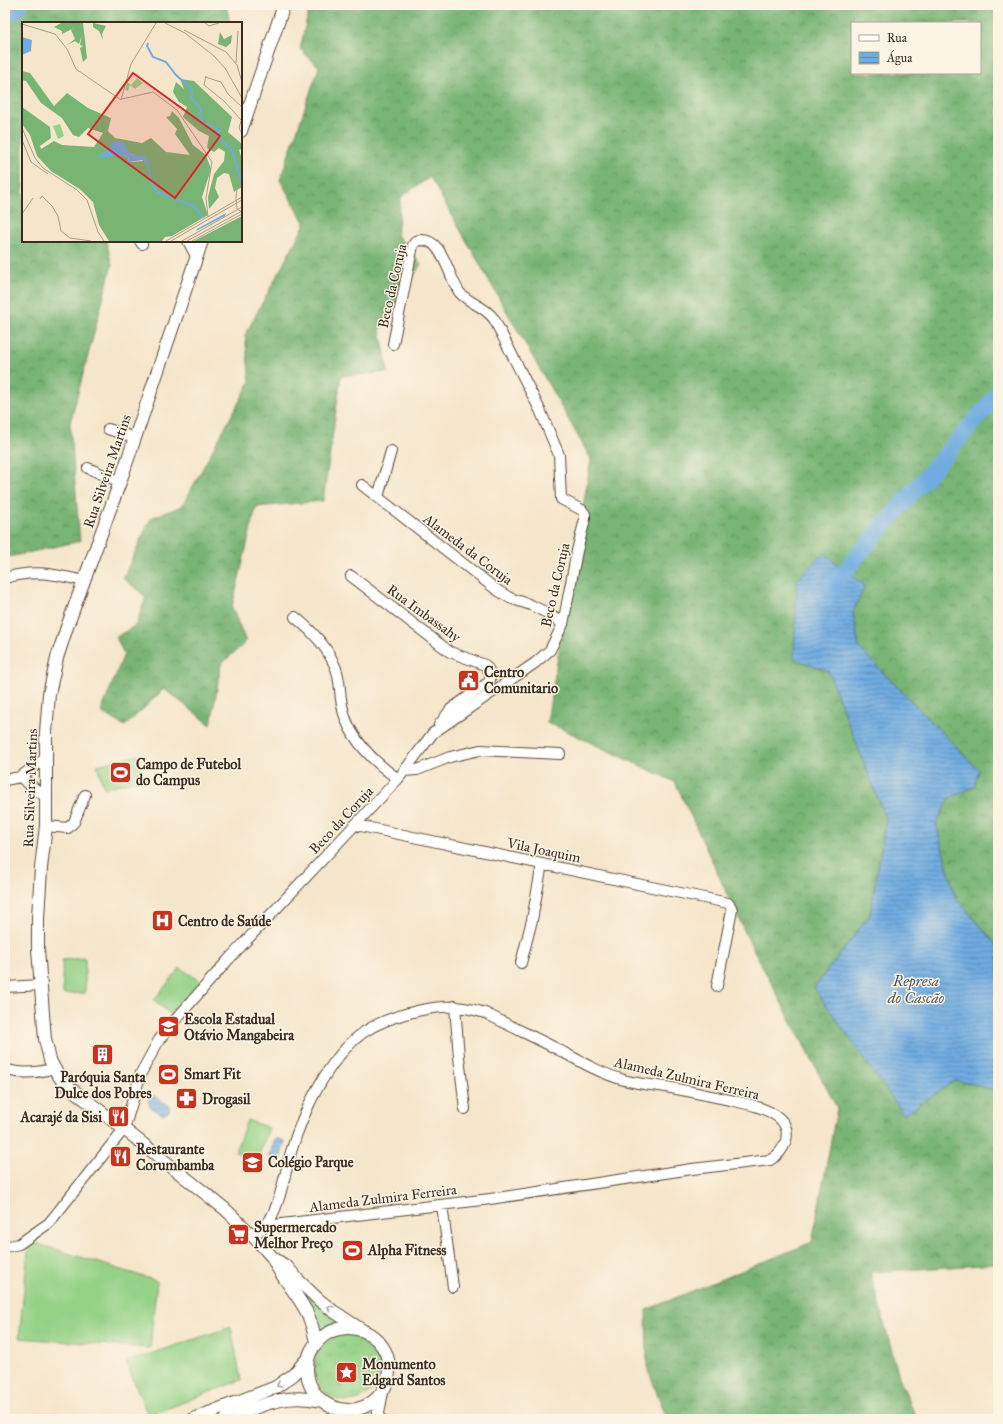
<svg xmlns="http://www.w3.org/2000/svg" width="1003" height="1424" viewBox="0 0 1003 1424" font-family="'IM FELL Great Primer',serif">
	<defs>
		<pattern id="grass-tufts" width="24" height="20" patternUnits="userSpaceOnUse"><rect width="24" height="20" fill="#95d288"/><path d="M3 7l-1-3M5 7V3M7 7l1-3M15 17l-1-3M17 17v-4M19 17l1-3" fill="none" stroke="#81b475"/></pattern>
		<pattern id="forest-crowns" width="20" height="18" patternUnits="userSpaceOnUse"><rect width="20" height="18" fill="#78b474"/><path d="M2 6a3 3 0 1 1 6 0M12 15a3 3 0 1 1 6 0" fill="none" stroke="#64935f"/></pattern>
		<pattern id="water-rules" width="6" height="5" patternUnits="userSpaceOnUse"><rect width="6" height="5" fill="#6face1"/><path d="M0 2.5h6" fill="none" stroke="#5c8cb6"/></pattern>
	</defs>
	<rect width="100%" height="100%" fill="#fcf5e5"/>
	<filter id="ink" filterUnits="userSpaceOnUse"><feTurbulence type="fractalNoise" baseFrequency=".025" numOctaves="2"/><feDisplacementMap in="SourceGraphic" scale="8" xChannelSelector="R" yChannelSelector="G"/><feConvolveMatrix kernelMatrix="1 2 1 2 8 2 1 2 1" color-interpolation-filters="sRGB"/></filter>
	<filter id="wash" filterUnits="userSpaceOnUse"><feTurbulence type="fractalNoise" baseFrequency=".012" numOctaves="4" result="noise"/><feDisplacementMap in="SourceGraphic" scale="16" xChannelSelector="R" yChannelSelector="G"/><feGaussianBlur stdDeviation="0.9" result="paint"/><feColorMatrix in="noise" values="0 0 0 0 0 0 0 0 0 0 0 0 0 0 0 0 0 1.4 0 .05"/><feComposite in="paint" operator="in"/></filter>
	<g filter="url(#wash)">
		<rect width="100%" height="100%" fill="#f5e6cb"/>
		<path fill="url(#grass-tufts)" stroke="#687e53" d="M285,1272L341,1321L328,1326L318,1333Z
			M314 1368a33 33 0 1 1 66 0a33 33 0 1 1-66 0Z"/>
		<path fill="url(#forest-crowns)" stroke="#5a6f49" fill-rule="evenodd" d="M5,5H226L230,23H23V241H106L112,265L70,423L80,541L5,558Z
			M310,5H998V947L955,896L936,824L949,798L974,787L979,770L859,648L853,612L828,671L886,819L870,915L814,988L956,1080L998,1091V1264L870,1272L900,1380L917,1419H667L647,1367L646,1310L812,1242L837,1108L751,945L675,782L547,722L591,459L430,177L401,197L397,235L421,264L380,329L388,372L341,376L323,501L256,507L232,607L246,642L221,664L211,725L164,689L125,726L101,712L124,654L116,637L136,625L146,597L123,578L151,518L182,506L250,382L245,335L305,224L280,180L319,67L300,49ZM852,23H980V73H852Z"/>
		<path fill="#95d288" stroke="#687e53" d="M139,755L142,779L104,788L97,765Z
			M85,958V993L63,994L62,960Z
			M180,968L202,982L172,1016L154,1000Z
			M247,1120L269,1128L257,1160L235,1152Z
			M29,1241L157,1281L150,1348L19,1338Z
			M231,1327L241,1380L148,1416L126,1362Z"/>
		<path fill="url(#water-rules)" stroke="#556b80" d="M824,553L865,586L853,612L859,648L979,770L974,787L949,798L936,824L955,896L998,947V1091L956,1080L904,1115L814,988L870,915L886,819L828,671L794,659L797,579Z
			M154,1096L170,1106L169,1111L163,1115L150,1107L148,1100L150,1098Z
			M275,1138L285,1141L280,1160L269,1157Z"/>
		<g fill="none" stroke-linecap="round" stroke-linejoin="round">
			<path stroke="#6face1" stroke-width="17" d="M5,18L20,5
				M832,589L835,583L852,562L998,394"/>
		</g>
	</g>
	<g filter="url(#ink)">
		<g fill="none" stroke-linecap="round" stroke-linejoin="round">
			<defs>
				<path id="minor" d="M140,241L142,244
					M188,241L197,258
					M108,429L135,438
					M88,468L120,482
					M362,485L497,590L510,598L531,605L549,614L563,624
					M378,497L391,451
					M351,576L450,652L485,665C490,671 492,675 489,682L451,709L439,725
					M5,578C35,569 54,574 84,581
					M295,617C311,630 326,645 334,664C341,677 339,691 342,705C347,736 374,762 398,779
					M404,771L417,770L450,757L480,750L560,754
					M20,777L47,798
					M5,780L20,777L46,758
					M356,825L728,903L731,907L732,910L717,986
					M46,826L68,828L74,822L85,795
					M521,963L532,920L542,864
					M5,987L41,985
					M455,1006L459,1057L465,1109
					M5,1069C22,1075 38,1073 54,1068
					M442,1205L453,1287
					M252,1235C256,1232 262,1230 265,1226C279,1212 285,1172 291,1152C303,1111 328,1058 364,1032C376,1024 391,1018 405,1014C435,1006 456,1003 485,1013C510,1026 536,1038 561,1051C581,1062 602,1074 624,1080C638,1084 652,1085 666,1087C689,1091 711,1096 734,1101C749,1104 767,1108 779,1118C794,1131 785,1152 770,1160L692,1169L490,1199L265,1226
					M5,1247L19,1244L49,1223L124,1129L141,1073L159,1040L169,1027L229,959L398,779L433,733L535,663L550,650L563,624L577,551L585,519V514L582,510L561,499L559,455L540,410L494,319C485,306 470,304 460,293C448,278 443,233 416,241L413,245L393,344"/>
				<path id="major" d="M241,131L284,5
					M202,241L120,482L67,627L57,658L49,694L46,732V826L41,868L38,918V949L45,1039L50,1060L54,1068L61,1079L70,1088L124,1129L225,1209L252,1235L273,1258L287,1267L298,1280L319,1300L333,1311L362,1330
					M273,1259C282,1279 299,1295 308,1315C312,1324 314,1333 316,1342
					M307 1369a41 41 0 1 1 82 0a41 41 0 1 1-82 0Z
					M193,1419L276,1387L293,1375L308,1358
					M226,1419C262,1406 283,1392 322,1401
					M379,1419L378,1413L382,1392"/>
			</defs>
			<use href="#minor" stroke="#574638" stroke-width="12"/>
			<use href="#major" stroke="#574638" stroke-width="14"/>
			<use href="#minor" stroke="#fff" stroke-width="10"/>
			<use href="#major" stroke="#fff" stroke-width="12"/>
		</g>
		<defs><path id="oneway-chevron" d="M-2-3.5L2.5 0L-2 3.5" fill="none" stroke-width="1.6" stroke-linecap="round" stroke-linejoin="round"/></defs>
		<g stroke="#a79f9a">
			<use href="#oneway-chevron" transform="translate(330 1308) rotate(-142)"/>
			<use href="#oneway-chevron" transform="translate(279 1385) rotate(150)"/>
		</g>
	</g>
	<defs>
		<symbol id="civic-square" viewBox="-11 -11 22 22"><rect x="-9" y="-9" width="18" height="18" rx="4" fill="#c8321e" stroke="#fcf5e5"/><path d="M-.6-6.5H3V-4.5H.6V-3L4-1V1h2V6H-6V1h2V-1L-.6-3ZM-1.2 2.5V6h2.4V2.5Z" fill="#fff"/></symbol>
		<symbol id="stadium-square" viewBox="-11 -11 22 22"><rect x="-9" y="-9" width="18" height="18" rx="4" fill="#c8321e" stroke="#fcf5e5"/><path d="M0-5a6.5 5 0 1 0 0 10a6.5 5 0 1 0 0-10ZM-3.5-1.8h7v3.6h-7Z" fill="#fff"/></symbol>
		<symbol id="hospital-square" viewBox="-11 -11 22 22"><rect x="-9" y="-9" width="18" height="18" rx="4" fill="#c8321e" stroke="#fcf5e5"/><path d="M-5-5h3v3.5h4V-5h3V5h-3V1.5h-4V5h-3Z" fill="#fff"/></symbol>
		<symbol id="school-square" viewBox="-11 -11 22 22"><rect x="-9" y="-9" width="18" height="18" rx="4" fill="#c8321e" stroke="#fcf5e5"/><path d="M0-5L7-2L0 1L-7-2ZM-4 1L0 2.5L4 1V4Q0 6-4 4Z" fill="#fff"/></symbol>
		<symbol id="building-square" viewBox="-11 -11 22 22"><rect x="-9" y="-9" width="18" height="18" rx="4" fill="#c8321e" stroke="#fcf5e5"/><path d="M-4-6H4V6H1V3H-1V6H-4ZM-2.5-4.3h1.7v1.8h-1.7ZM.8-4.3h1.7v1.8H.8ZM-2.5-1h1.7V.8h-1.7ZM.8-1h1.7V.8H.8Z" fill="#fff"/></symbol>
		<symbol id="pharmacy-square" viewBox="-11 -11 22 22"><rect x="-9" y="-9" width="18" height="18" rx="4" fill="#c8321e" stroke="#fcf5e5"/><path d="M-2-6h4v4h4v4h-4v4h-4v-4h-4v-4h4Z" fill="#fff"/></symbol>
		<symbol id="restaurant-square" viewBox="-11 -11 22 22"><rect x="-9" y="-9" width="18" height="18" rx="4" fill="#c8321e" stroke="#fcf5e5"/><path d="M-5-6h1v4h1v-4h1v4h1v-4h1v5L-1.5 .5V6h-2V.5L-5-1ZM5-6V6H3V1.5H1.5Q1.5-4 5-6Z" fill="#fff"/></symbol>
		<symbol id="supermarket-square" viewBox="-11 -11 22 22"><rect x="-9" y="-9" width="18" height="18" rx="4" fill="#c8321e" stroke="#fcf5e5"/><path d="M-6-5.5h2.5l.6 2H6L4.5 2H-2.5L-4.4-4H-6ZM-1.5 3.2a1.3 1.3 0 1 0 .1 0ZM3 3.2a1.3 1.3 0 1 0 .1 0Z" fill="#fff"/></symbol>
		<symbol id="sight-square" viewBox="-11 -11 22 22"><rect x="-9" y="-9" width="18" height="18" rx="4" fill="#c8321e" stroke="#fcf5e5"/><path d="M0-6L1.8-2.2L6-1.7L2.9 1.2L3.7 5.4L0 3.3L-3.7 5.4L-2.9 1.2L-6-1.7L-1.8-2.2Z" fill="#fff"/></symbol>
	</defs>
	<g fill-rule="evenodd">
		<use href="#civic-square" x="456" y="668" width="25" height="25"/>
		<use href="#stadium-square" x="108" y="760" width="25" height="25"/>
		<use href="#hospital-square" x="150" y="908" width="25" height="25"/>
		<use href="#school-square" x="156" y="1014" width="25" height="25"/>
		<use href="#building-square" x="90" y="1042" width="25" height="25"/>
		<use href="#stadium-square" x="156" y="1062" width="25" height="25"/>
		<use href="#pharmacy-square" x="174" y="1086" width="25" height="25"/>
		<use href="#restaurant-square" x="106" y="1104" width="25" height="25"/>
		<use href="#restaurant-square" x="108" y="1144" width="25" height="25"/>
		<use href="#school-square" x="240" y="1150" width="25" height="25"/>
		<use href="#supermarket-square" x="226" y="1222" width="25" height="25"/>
		<use href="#stadium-square" x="340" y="1238" width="25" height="25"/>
		<use href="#sight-square" x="334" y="1360" width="25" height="25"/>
	</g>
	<g text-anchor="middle" stroke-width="3" stroke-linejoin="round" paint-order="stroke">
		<g font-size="14" fill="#3b2a1e" stroke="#fcf5e5">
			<text transform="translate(392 286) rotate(-77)" y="5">Beco da Coruja</text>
			<text transform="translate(107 471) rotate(-71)" y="5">Rua Silveira Martins</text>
			<text transform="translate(468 549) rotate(37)" y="5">Alameda da Coruja</text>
			<text transform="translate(555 585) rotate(-77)" y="5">Beco da Coruja</text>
			<text transform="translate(424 613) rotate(36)" y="5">Rua Imbassahy</text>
			<text transform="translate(30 788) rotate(-88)" y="5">Rua Silveira Martins</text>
			<text transform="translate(341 820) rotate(-47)" y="5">Beco da Coruja</text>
			<text transform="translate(544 850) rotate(12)" y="5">Vila Joaquim</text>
			<text transform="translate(687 1078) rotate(13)" y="5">Alameda Zulmira Ferreira</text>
			<text transform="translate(383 1198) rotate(-7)" y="5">Alameda Zulmira Ferreira</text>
		</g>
		<g font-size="14" font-weight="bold" fill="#3b2a1e" stroke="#fcf5e5" text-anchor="start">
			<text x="484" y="677">Centro<tspan x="484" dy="16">Comunitario</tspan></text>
			<text x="136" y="769">Campo de Futebol<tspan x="136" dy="16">do Campus</tspan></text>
			<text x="178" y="926">Centro de Saúde</text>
			<text x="184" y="1024">Escola Estadual<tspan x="184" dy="16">Otávio Mangabeira</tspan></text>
			<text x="184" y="1079">Smart Fit</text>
			<text x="103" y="1082" text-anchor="middle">Paróquia Santa<tspan x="103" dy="16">Dulce dos Pobres</tspan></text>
			<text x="202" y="1104">Drogasil</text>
			<text x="102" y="1122" text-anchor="end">Acarajé da Sisi</text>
			<text x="136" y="1154">Restaurante<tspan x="136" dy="16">Corumbamba</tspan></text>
			<text x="268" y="1167">Colégio Parque</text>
			<text x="254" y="1232">Supermercado<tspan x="254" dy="16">Melhor Preço</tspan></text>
			<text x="368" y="1255">Alpha Fitness</text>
			<text x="362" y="1369">Monumento<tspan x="362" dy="16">Edgard Santos</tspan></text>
		</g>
		<g font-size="15" font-style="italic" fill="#4d5862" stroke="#fcf5e5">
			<text x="916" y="986">Represa<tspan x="916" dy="17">do Cascão</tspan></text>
		</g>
	</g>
	<g transform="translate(22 22)">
		<rect width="220" height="220" fill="#f5e6cb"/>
		<path d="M39,1H61L65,36L61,40L58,26L61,24L58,23L60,13L57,22L53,19L45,23L53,17L49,8L52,6L40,12V9L32,5ZM71,1L84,4L80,12L81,18L77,9L71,5ZM198,10L202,17L210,13L209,21L204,25L196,22ZM0,49L8,51L32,84L45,71L66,86L89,96L86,109L93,116L120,121L129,116L144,130L168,133L153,112L155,107L144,95L148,94L150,89L157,96L171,123L184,133L189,147L180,175L186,193L150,214L143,215L140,219H87L77,203L71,180L59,168L29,149L15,134L8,113L0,102V85L28,105L29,116L18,124L19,127L32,119L40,123L72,125L81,111L66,106L57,115L51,113L40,96L19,81L4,59L0,58ZM89,125L103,127L108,132L120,135L122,139L107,140L106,135L101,133L84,134ZM158,57L172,59L210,95L206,110L220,122V127L217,128L220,137V164L212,170L207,152L202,151L195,156L193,166L197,175L187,187L186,175L192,152L202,139L203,130L197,126L192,130L185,126L187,114L177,109L161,95L165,85L157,80L151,70L154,60L162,67ZM220,194V219H172L199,205Z" fill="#78b474" fill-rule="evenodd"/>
		<path d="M115,56L121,61L113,67L108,63L106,69L103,68L105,60L109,63ZM38,102L42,114L36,117L31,104Z" fill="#95d288"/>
		<path d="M0,15L10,18L9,29L0,33ZM89,120H101L108,132L122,134L127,140L124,141L120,138L107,140L106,135L101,133L75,136L89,125ZM204,191L203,194L174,209L175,207Z" fill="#6face1"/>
		<path fill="none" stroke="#6face1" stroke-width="2" d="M126,21L125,24L131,35L144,40L154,53L170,67L169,75L179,87L178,97L182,102H188L197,109V117L209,126L220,161M125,139L130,162L135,170L172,184L181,196"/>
		<path fill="none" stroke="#ab9b86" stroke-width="1" d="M143,1L163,11L192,34L203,46L220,76M183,1L187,4L197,1M0,2L33,12L45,27L54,47L99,78L109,42L134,1M162,8L204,30L215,43L220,60M214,41L216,9M184,54L182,63L202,79L219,98M183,55L199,60L206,72L220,85M100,77L131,70L155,88L190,140L184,176L186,195M219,99L217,106L220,112M0,106L13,136L21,146L55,168L65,178L76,210L82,219M0,118L9,140L26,152M220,165L215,167L214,175L215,187L220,190M18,177L20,174L30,184L36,194L39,209L48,216L69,219M0,192L11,176M144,219L220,175M149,219L220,178M160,219L220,185M165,219L220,189M170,219L220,192"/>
		<path fill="#d62828" fill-opacity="0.15" stroke="#d62828" stroke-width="2" d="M111,51L198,114L153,176L66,112Z"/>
		<rect width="220" height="220" fill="none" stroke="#3b2a1e" stroke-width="2"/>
	</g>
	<rect width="1003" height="1424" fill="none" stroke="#fcf5e5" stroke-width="20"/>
	<rect x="851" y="22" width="130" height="52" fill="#fcf5e5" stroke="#afa495"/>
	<rect x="859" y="35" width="20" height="6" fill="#ffffff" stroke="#afa495"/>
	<text x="887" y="42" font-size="12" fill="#3b2a1e">Rua</text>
	<rect x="859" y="52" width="20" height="12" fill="url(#water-rules)" stroke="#afa495"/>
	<text x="887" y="62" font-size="12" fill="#3b2a1e">Água</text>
</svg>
